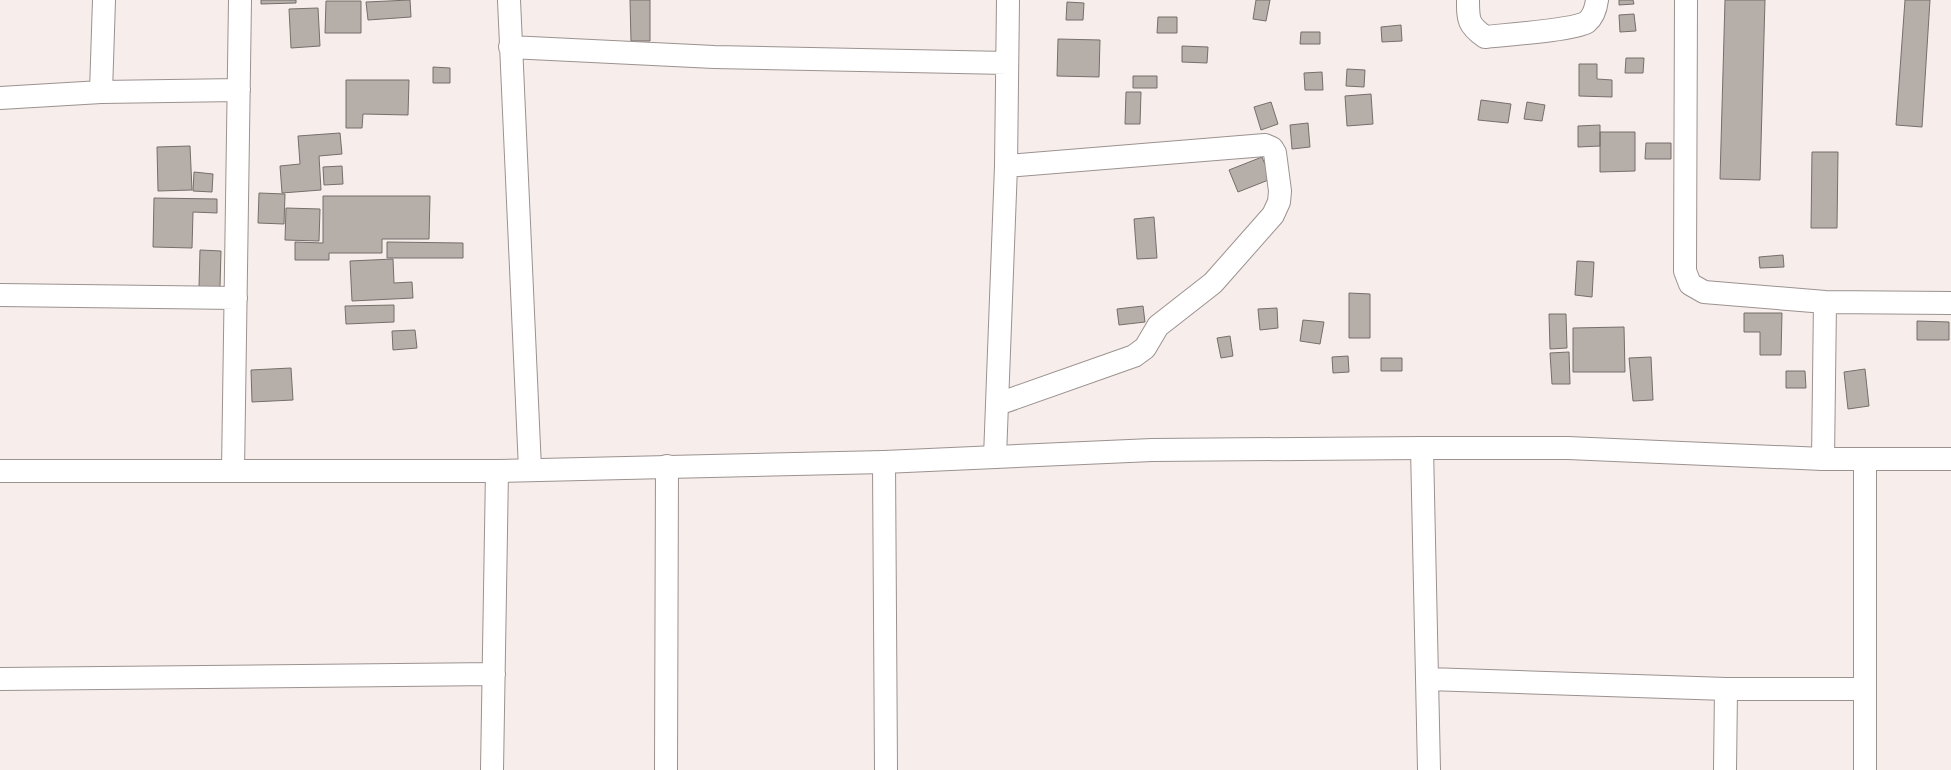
<svg xmlns="http://www.w3.org/2000/svg" width="1951" height="770" viewBox="0 0 1951 770" font-family="Lato,sans-serif">
	<rect width="100%" height="100%" fill="#f7edeb"/>
	<path fill="#b5aea9" stroke="#756f6b" d="M261,0H296V3L261,4Z
		M410,0L411,17L368,20L366,2Z
		M630,0H650V41H631Z
		M1256,0H1270L1266,21L1253,19Z
		M1619,0H1633L1634,4L1619,5Z
		M1725,0H1765L1760,180L1720,179Z
		M1905,0H1930L1922,127L1896,125Z
		M326,1H361V33H325Z
		M1067,2L1084,3L1083,20H1066Z
		M318,8L320,46L291,48L289,9Z
		M1634,14L1636,31L1620,32L1619,15Z
		M1158,17H1177V33H1157Z
		M1401,25L1402,41L1382,42L1381,27Z
		M1301,32H1320V44H1300Z
		M1058,39L1100,40L1099,77L1057,76Z
		M1182,46L1208,47L1207,63L1182,62Z
		M1626,58H1644L1643,73H1625Z
		M1579,64H1597V79L1612,80V97L1579,96Z
		M433,67L450,68V83H433Z
		M1347,69L1365,70L1364,87L1346,86Z
		M1322,72L1323,90H1305L1304,73Z
		M1133,76H1157V88H1133Z
		M346,80H409L408,115L363,114L362,128H346Z
		M1126,92H1141L1140,124H1125Z
		M1371,94L1373,124L1347,126L1345,96Z
		M1481,100L1511,104L1508,123L1478,120Z
		M1271,102L1278,124L1261,130L1254,107Z
		M1527,102L1545,105L1542,121L1524,119Z
		M1308,123L1310,147L1292,149L1290,125Z
		M1600,125V146L1578,147V126Z
		M1600,132H1635V171L1600,172Z
		M340,133L342,154L319,156L321,190L282,193L280,166L300,164L298,136Z
		M1646,143H1671V159H1645Z
		M190,146L192,190L158,191L157,147Z
		M1812,152H1838L1837,228H1811Z
		M1262,157L1271,179L1238,192L1229,170Z
		M342,166L343,184L324,185L323,167Z
		M194,172L213,174L212,192L193,191Z
		M259,193L285,194L284,224L258,223Z
		M323,196H430L429,239H382V253H329V260H295V242L323,243Z
		M154,198L217,199V213L193,212L192,248L153,247Z
		M286,208L320,209L319,241L285,240Z
		M1154,217L1157,258L1137,259L1134,219Z
		M387,242L463,243V258H387Z
		M200,250L221,251L220,287H199Z
		M1783,255L1784,267L1760,268L1759,257Z
		M393,259L394,283L412,282L413,298L352,301L350,261Z
		M1577,261L1594,262L1592,297L1575,295Z
		M1349,293L1370,294V338H1349Z
		M394,305V322L346,324L345,306Z
		M1143,306L1145,322L1119,325L1117,309Z
		M1277,308L1278,328L1260,330L1258,309Z
		M1744,313H1782L1781,355H1760V332H1744Z
		M1549,314H1566L1567,348L1550,349Z
		M1303,320L1324,322L1320,344L1300,341Z
		M1917,321L1949,322V340H1917Z
		M1624,327L1625,372H1573V328Z
		M415,330L417,348L393,350L392,331Z
		M1230,336L1233,356L1221,358L1217,338Z
		M1569,352L1570,384H1552L1550,353Z
		M1348,356L1349,372L1333,373L1332,357Z
		M1651,357L1653,400L1633,401L1629,358Z
		M1381,358H1402V371H1381Z
		M291,368L293,400L252,402L251,370Z
		M1865,369L1869,406L1848,409L1844,372Z
		M1786,371H1805L1806,388H1786Z"/>
	<g fill="none" stroke-linecap="round" stroke-linejoin="round">
		<defs>
			<path id="minor" d="M509,0L530,469
				M1468,0C1468,20 1468,25 1485,37C1503,35 1575,30 1587,22C1594,16 1596,8 1597,0
				M1686,0L1685,271L1690,284L1704,292L1825,302L1951,303
				M510,47L714,57L1007,63
				M101,92L104,0
				M0,98L101,92L239,90
				M0,295L236,298
				M998,404L1134,356L1145,348L1158,326L1213,283L1273,215L1279,202L1280,191L1275,153L1272,148L1265,145L1006,166
				M1422,448L1429,770
				M995,457L1006,166L1008,0
				M1823,459L1825,302
				M1865,459V770
				M884,462L886,770
				M233,471L240,0
				M0,679L494,674
				M1428,679L1726,689H1865
				M492,770L497,471
				M666,770L667,466
				M1725,770L1726,689"/>
			<path id="tertiary" d="M0,471H497L884,462L1152,450L1422,448H1568L1823,459H1951"/>
		</defs>
		<use href="#minor" stroke="#9b9290" stroke-width="24"/>
		<use href="#tertiary" stroke="#9b9290" stroke-width="24"/>
		<use href="#minor" stroke="#fff" stroke-width="22"/>
		<use href="#tertiary" stroke="#fff" stroke-width="22"/>
	</g>
</svg>
